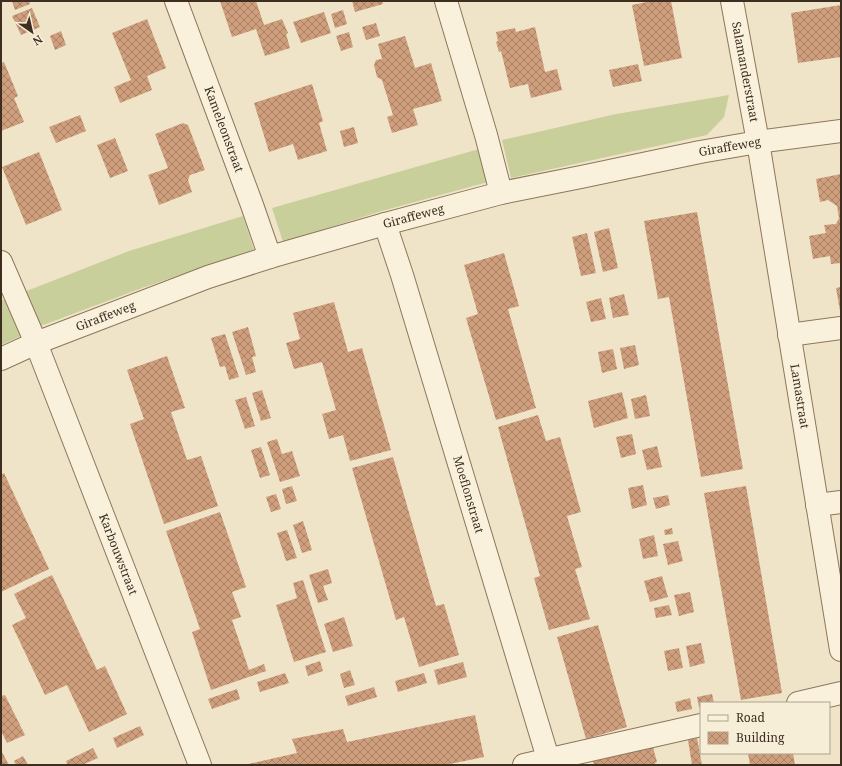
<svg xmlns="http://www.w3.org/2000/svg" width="842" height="766" viewBox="0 0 842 766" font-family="'Noto Serif',serif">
	<defs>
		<pattern id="building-cross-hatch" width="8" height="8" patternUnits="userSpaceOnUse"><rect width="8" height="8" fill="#cf9f7d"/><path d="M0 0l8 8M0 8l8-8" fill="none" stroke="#a98266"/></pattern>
	</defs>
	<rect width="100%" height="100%" fill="#f0e4c8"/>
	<path fill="#c9cf9b" d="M729,95L724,117L707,135L511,178L502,140L616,114Z
		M479,149L488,182L382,211L283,242L272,208Z
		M243,216L254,250L142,288L38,327L24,292L129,251Z
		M7,298L21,336L1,345V301Z"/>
	<path fill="url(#building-cross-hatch)" d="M12,1H29L30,4L15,10Z
		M220,1H256L264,25L282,19L288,33L286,34L290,48L265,56L256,29L232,37Z
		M352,1H382L383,4L355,12Z
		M652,1H671L682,58L644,66L632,5Z
		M841,5V57L798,63L791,13Z
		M32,8L40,27L21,35L12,16Z
		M343,10L347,24L335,28L331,14Z
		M324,12L331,33L301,43L293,22Z
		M147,19L166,68L147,76L152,90L120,103L114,87L131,80L112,33Z
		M376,23L380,36L366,40L362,27Z
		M535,27L545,72L557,69L562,90L531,98L528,84L510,88L501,51L499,52L496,42L498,41L496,32L515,28L516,32Z
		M61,31L66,45L55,50L50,36Z
		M349,32L353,47L341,51L336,36Z
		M405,36L415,68L431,63L442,101L413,109L418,125L392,133L387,117L393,115L382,80L377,77L374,65L376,60L382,59L378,44Z
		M4,62L18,96L14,98L24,122L1,131V63Z
		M638,64L642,81L613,87L609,70Z
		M312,84L323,121L319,123L327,151L298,160L293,144L269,152L254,103Z
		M80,115L86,131L56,143L49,127Z
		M183,123L188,125L205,170L190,175L188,180L192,192L159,205L148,175L168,168L155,134Z
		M354,127L358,143L344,147L340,131Z
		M115,138L128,171L110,178L97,145Z
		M39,152L62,210L26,225L2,167Z
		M841,174V263L831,264L830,256L813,259L809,236L826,233L824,225L836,224L839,218L837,206L828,200L820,202L816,179Z
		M697,212L743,469L701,477L669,297L658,299L644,221Z
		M609,228L618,268L603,272L594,232Z
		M587,233L596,273L581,276L572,237Z
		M504,253L519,306L508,309L536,408L496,420L466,318L478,314L464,265Z
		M841,287V311H840L836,288Z
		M624,294L629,315L613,318L609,298Z
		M601,298L606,319L591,322L586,302Z
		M334,302L348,352L362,348L391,450L350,461L343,435L329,439L322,414L336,410L322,362L294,369L286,343L300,339L293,313Z
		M248,327L256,356L252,357L256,372L246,375L232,332Z
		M225,334L239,377L229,380L225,366L220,367L211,338Z
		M635,345L639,365L624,369L620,348Z
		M613,349L617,369L602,373L598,352Z
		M167,356L185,408L171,412L187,460L201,456L218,506L164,524L130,424L144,419L127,370Z
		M262,390L271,418L261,421L252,393Z
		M622,392L628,418L594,428L588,401Z
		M646,395L650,416L635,419L631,399Z
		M246,397L255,426L245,429L235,400Z
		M538,415L546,441L560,437L581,512L567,516L582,567L575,569L590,619L549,630L534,578L540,576L498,427Z
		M632,434L636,454L621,458L616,437Z
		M277,439L282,454L292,451L300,476L280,482L267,442Z
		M657,446L662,467L647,470L642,450Z
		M261,447L270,475L260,478L251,450Z
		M393,457L436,606L444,604L459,655L419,667L404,617L396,620L352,468Z
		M4,473L49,569L1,592V475Z
		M643,485L647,505L632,509L628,488Z
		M292,486L297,501L286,504L282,489Z
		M746,486L782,693L741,700L704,493Z
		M276,494L281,509L271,512L266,497Z
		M668,495L670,505L656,509L653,498Z
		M220,512L246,587L232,592L241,617L232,620L249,670L264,664L266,671L211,690L192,632L200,629L166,531Z
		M303,521L312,550L302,553L293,525Z
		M672,528L673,534L665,535L664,530Z
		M287,530L297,558L286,561L277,533Z
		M654,535L658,556L643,559L639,539Z
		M678,541L683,561L668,565L663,544Z
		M328,569L332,583L323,586L328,600L318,603L309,575Z
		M52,575L97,670L105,666L127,714L89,732L67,685L45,695L12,625L26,618L14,594Z
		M662,576L668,597L650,602L644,581Z
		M303,580L326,652L294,662L276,605L297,598L293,583Z
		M690,592L694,612L679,616L674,595Z
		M669,605L672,615L656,618L654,608Z
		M344,617L353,646L333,652L324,624Z
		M598,625L627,727L586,739L557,637Z
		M701,643L705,663L690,667L686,646Z
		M679,648L683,668L668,671L664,651Z
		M320,661L323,671L308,676L305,666Z
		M463,662L467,677L438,685L434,670Z
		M350,670L355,685L344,688L340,674Z
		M285,673L289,683L260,692L257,682Z
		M424,673L427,683L398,692L395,681Z
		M374,687L377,697L348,706L345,696Z
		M237,689L240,699L212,709L208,699Z
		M712,694L714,703H701V707H699L697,697Z
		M5,695L25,735L7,743L1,731V696Z
		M690,698L692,709L677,712L675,702Z
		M475,715L484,757L445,765H244L297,753L292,739L343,729L347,742Z
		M140,726L144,735L117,748L113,738Z
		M697,738L702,765H692L688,740Z
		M651,740L657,762L655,763V765H594L591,755Z
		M93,748L98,758L82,765H68L66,761Z
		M2,752L9,765H1V753Z
		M748,753H793L795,765H750Z
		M23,756L28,765H16L14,761Z"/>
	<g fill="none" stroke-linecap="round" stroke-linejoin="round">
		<defs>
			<g id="minor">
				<path id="s1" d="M176,1L252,205L270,257"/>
				<path d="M446,1L486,135L501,193"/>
				<path id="s2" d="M732,1L758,142L841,650"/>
				<path id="s3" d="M385,224L402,275L550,765"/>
				<path id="s4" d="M1,262L36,343L200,765"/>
				<path d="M789,335L841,328"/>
				<path id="s5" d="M1,359L36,343L208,277L270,257L385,224L501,193L581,177L700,152L758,142L841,131"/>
				<path d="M817,505L841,502"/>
				<path d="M798,703L841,693"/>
				<path d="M524,765L701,725"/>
			</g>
		</defs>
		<use href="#minor" stroke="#8d765c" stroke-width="24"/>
		<use href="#minor" stroke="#faf1dc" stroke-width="22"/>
	</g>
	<g text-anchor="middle" stroke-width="3" stroke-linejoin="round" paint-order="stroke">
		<g font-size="12" fill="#3d2e20" stroke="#f7eed8">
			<text dy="4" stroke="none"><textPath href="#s2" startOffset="72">Salamanderstraat</textPath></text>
			<text dy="4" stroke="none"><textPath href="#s1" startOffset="137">Kameleonstraat</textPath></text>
			<text dy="4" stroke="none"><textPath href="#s5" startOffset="761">Giraffeweg</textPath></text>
			<text dy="4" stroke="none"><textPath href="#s5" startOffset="437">Giraffeweg</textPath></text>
			<text dy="4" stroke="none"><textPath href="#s5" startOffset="113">Giraffeweg</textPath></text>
			<text dy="4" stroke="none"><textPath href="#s2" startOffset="401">Lamastraat</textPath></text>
			<text dy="4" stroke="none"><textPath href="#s3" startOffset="283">Moeflonstraat</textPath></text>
			<text dy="4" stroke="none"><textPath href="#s4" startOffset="315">Karbouwstraat</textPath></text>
		</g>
	</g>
	<rect width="842" height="766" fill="none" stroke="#3d2e20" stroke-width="4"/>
	<rect x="700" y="702" width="130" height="52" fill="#f7eed8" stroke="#ada18e"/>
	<rect x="708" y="715" width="20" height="6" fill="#faf1dc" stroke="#ada18e"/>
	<text x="736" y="722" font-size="12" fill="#3d2e20">Road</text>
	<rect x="708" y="732" width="20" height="12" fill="url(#building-cross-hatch)" stroke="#ada18e"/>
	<text x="736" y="742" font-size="12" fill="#3d2e20">Building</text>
	<g transform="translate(32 32) rotate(146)" stroke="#f7eed8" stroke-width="3" paint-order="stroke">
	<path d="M0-3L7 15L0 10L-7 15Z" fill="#3d2e20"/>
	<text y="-6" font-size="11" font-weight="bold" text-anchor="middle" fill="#3d2e20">N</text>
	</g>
</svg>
